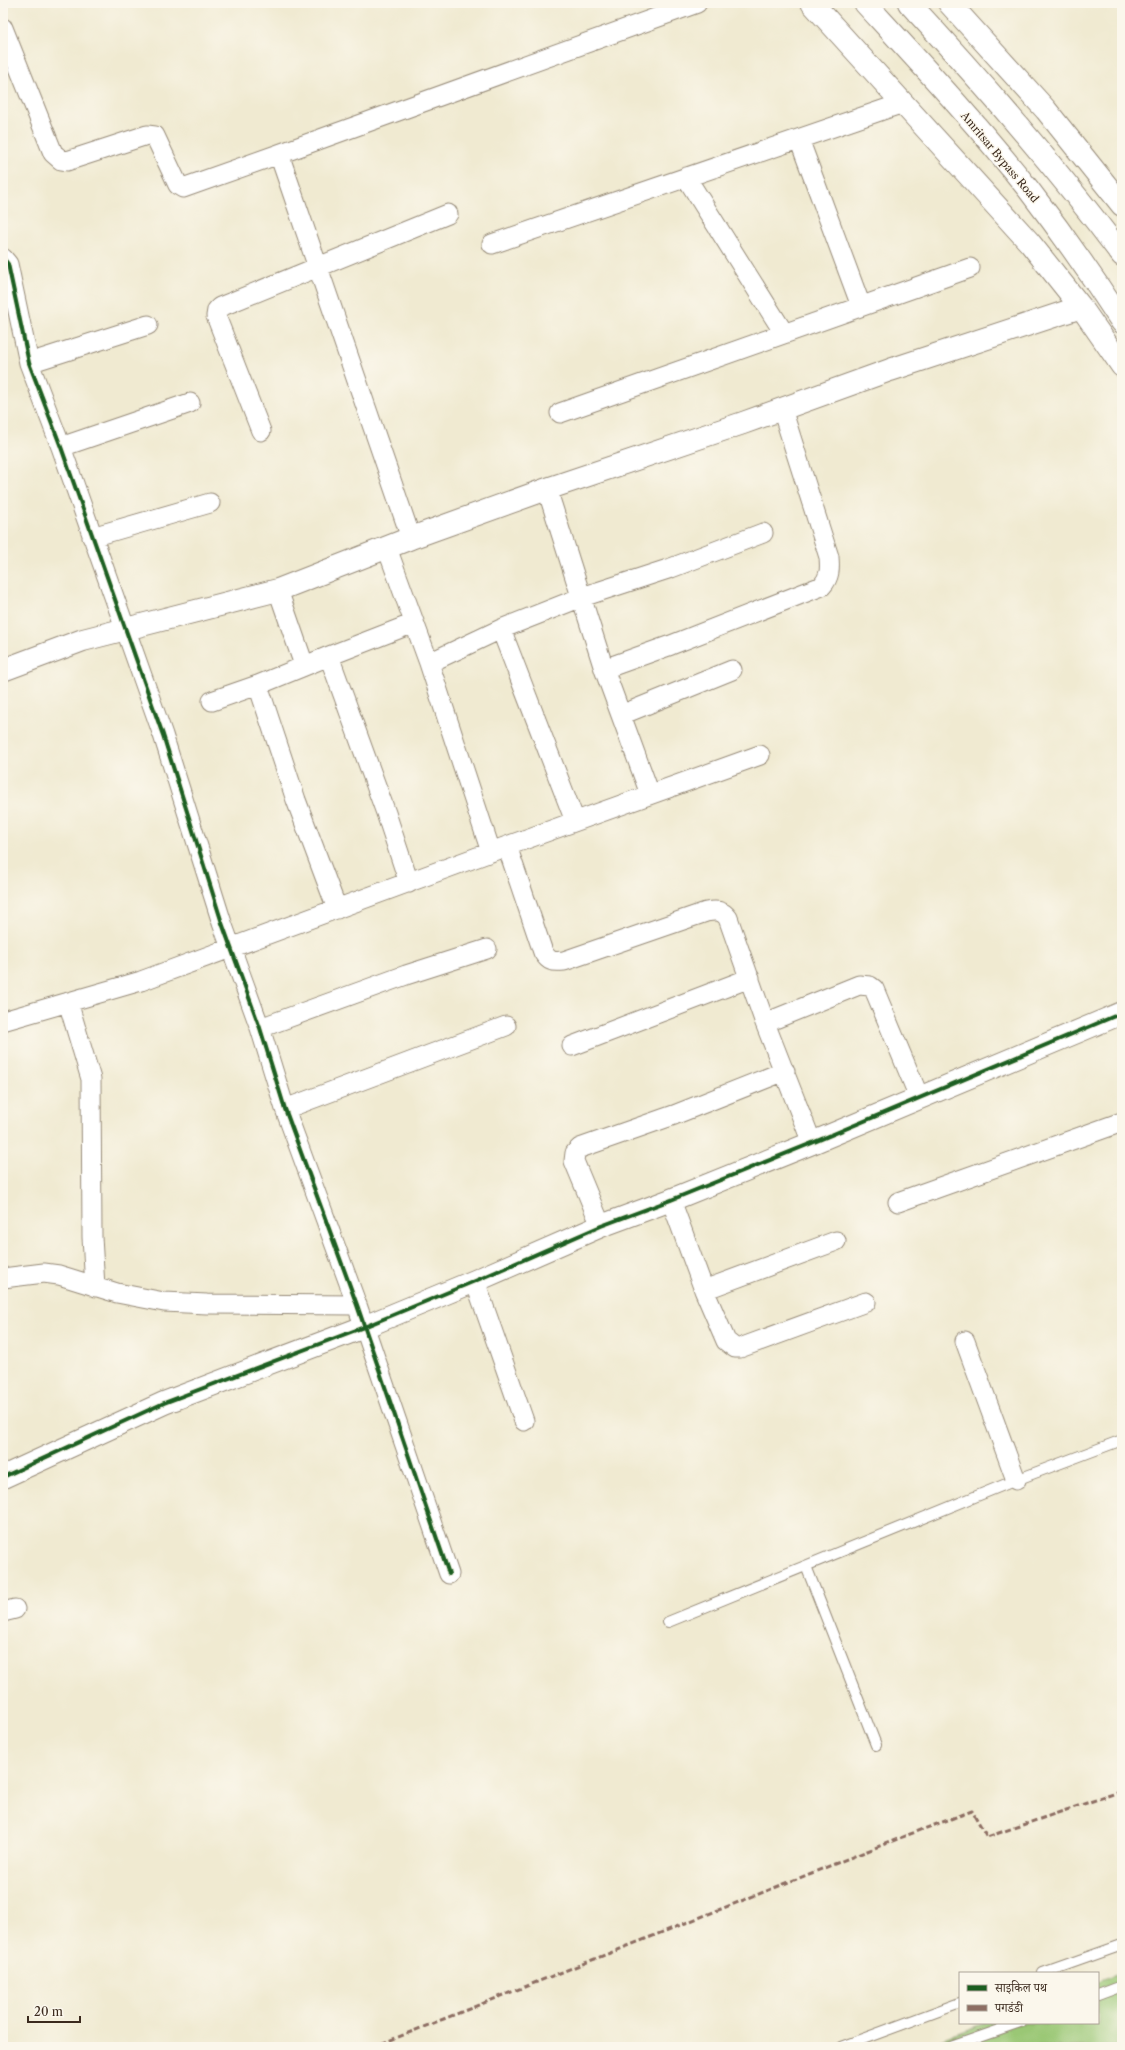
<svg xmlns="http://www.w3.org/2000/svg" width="1125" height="2050" viewBox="0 0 1125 2050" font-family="'Libre Caslon Text','Noto Serif Devanagari',serif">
	<rect width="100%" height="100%" fill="#fbf7ec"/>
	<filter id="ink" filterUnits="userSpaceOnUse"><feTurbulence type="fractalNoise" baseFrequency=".025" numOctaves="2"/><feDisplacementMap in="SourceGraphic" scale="8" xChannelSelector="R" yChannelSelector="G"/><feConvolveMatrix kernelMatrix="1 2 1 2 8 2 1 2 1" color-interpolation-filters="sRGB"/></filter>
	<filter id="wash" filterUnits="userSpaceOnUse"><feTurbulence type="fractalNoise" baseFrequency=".012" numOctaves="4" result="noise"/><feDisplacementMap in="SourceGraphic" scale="16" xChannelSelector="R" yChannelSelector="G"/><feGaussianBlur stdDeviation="0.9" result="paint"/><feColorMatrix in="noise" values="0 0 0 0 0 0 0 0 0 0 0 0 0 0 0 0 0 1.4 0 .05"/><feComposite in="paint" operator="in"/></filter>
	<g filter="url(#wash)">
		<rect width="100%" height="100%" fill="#f0ead1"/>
		<path fill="#9ac775" stroke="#6a784a" d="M1122,1972V2047H920L985,2023H1098V1981Z"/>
	</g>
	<g filter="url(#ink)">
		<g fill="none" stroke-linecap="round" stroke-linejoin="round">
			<defs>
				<path id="lane" d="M806,1566L876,1745
					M668,1622L1016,1480L1122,1440
					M1043,1973L1122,1945
					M1098,1995L1122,1986
					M841,2047L960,2003
					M951,2047L1020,2023"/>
				<path id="street" d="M3,28L53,153L61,160L67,161L147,135L155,136L178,185L183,188L279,154
					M799,139L861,306
					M686,177L784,333
					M492,244L903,103
					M3,258L8,264L29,363L61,447L163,735L222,923L260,1028L285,1109L357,1305L449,1574
					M29,363L148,325
					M560,413L970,268
					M261,431L216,316L217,310L220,307L448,214
					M61,447L190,403
					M547,489L604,669L650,794
					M92,537L210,503
					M411,538L279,154L697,3
					M387,548L429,663L491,852
					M278,590L304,665
					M501,629L575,821
					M329,656L414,623
					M429,663L501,629L582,597L671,568L763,533
					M604,669L671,645L822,586C830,577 830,569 829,557L782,409
					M258,685L296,800L337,909
					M212,701L258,685L329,656L386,813L409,883
					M621,715L732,670
					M507,846L543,952C549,962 553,962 564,961L706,912C716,910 722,910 728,918L765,1023L812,1143
					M68,1002L91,1079L92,1237L95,1287
					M3,1021L141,981L507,846L760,755
					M765,1023L859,985L870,986L874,989L919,1097
					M260,1028L406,975L487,949
					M572,1046L750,978
					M285,1109L506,1026
					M671,1200L704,1290L726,1341L735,1348H740L866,1302
					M898,1202L1122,1122
					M601,1226L574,1161L575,1153L580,1148L674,1115L785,1071
					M3,1278L44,1273L59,1275L117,1293L164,1302L207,1304L357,1305
					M475,1281L524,1421
					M704,1290L836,1241
					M965,1341L1016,1480
					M3,1612L15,1609"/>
				<path id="secondary" d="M812,3L1030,243L1081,307L1122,366
					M949,3L1046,110L1122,205
					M3,670L83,640L278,590L411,538L547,489L743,423L890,370L1081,307
					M3,1477L164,1403L364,1327L475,1281L601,1226L671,1200L812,1143L1122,1013"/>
				<path id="highway" d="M865,3C921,64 978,125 1029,190C1062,233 1093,277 1122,322
					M909,3C984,84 1056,167 1122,255"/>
			</defs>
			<use href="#lane" stroke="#968a78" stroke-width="12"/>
			<use href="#street" stroke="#968a78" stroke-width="21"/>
			<use href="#secondary" stroke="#968a78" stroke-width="24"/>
			<use href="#highway" stroke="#968a78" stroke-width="24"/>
			<use href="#lane" stroke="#fff" stroke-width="10"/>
			<use href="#street" stroke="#fff" stroke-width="19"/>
			<use href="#secondary" stroke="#fff" stroke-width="22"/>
			<use href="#highway" stroke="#fff" stroke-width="22"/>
			<path stroke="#8d6e63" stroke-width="3" stroke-dasharray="6 3" stroke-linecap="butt" d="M373,2047L905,1836L972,1811L987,1837L1122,1791"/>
			<defs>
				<path id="cycleway" d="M3,258L8,264L29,363L61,447L163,735L222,923L260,1028L285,1109L357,1305L449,1574
					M3,1477L164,1403L364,1327L475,1281L601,1226L671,1200L812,1143L1122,1013"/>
			</defs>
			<use href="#cycleway" stroke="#fbf7ec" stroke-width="6"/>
			<use href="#cycleway" stroke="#1b5e20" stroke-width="4"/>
		</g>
	</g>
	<g text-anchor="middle" stroke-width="3" stroke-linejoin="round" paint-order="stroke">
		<g font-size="11" fill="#3b2a1e" stroke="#fbf7ec">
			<text transform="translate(1000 157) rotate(50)" y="4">Amritsar Bypass Road</text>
		</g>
	</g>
	<rect width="1125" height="2050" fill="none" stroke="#fbf7ec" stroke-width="16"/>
	<rect x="959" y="1972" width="140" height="52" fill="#fbf7ec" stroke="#aea59a"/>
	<rect x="967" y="1985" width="20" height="6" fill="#1b5e20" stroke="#aea59a"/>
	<text x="995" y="1992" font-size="12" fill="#3b2a1e">साइकिल पथ</text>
	<rect x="967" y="2005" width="20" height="6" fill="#8d6e63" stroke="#aea59a"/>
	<text x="995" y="2012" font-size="12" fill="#3b2a1e">पगडंडी</text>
	<path d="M28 2016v6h52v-6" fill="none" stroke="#3b2a1e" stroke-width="2"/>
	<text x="34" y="2016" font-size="12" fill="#3b2a1e" stroke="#fbf7ec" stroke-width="3" paint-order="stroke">20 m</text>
</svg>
